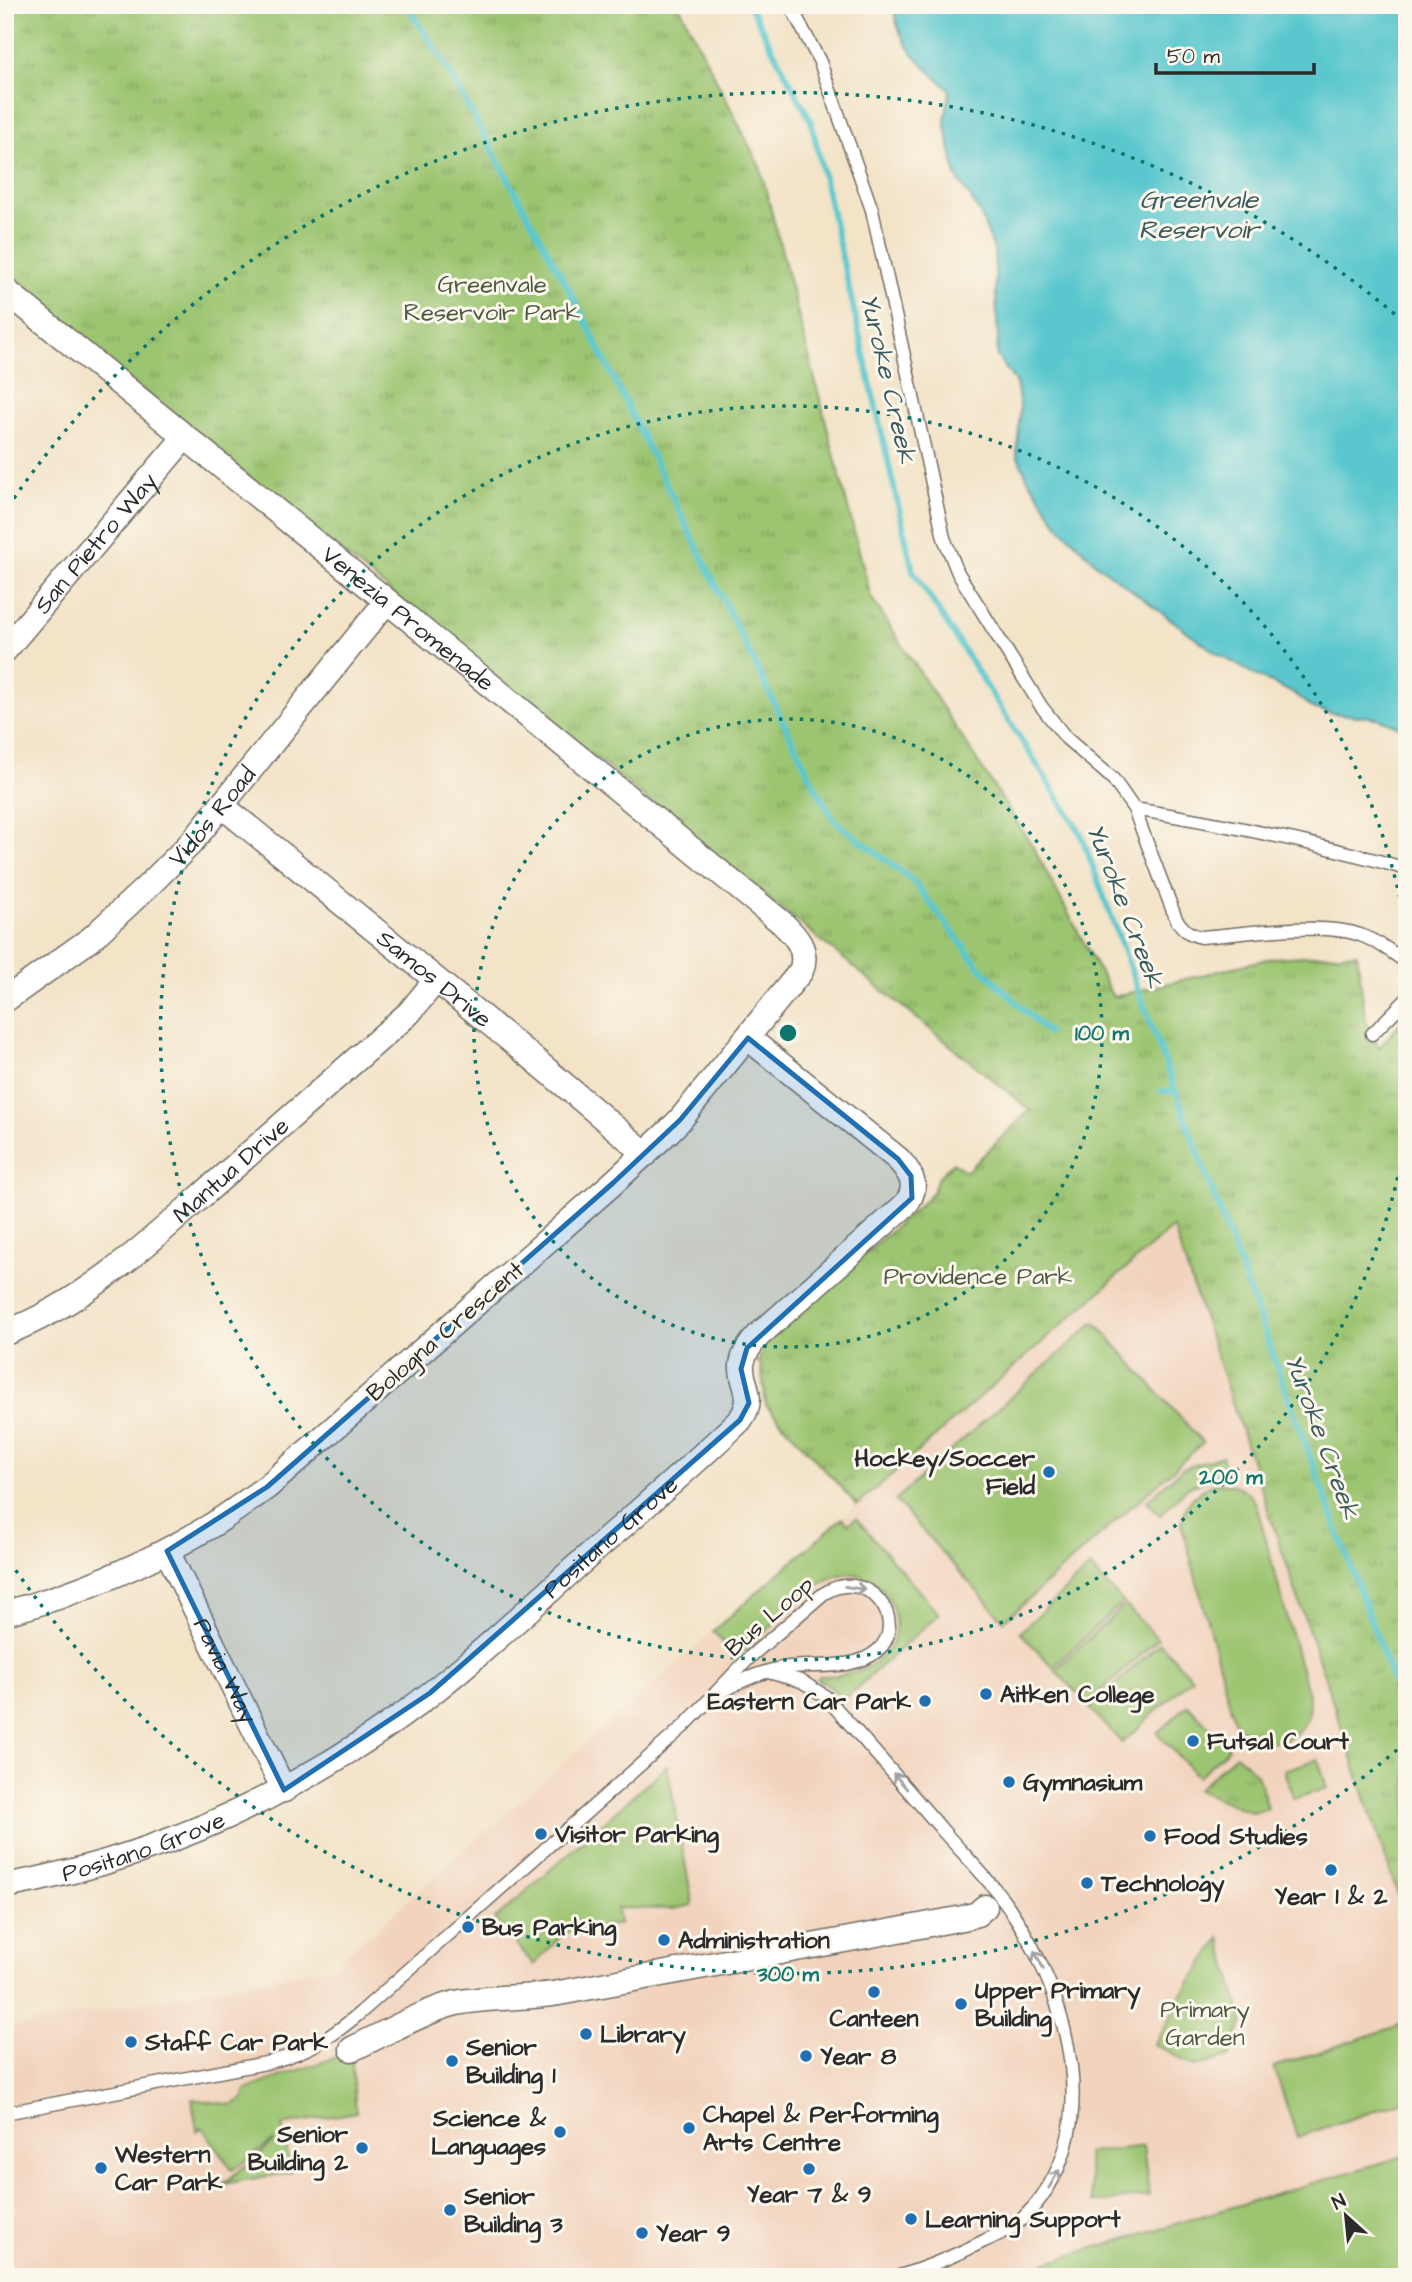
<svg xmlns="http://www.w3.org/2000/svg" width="1412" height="2282" viewBox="0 0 1412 2282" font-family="'Architects Daughter',sans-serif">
	<defs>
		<pattern id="park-tufts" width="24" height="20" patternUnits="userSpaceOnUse" patternTransform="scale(1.75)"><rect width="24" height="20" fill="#9cc571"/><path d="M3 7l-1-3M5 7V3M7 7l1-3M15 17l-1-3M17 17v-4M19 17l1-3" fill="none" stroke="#7fa05d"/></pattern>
	</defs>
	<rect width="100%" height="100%" fill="#fbf7ec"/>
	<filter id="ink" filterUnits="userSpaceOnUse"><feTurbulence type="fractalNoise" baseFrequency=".0143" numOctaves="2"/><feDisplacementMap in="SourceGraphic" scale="14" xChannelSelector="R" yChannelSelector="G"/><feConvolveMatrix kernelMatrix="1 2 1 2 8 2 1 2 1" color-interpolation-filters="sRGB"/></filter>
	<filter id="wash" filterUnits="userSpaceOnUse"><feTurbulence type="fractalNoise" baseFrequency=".00686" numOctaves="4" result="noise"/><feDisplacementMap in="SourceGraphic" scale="28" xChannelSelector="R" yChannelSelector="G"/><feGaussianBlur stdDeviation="1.57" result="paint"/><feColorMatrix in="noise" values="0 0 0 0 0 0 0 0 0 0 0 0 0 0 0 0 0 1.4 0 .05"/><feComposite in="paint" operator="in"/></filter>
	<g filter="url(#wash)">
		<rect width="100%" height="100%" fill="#f3e3c7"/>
		<path fill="#f2d4be" d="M1173,1226L1407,1922V2155L997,2277H5V2028L332,1967Z"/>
		<path fill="#9cc571" stroke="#64784e" stroke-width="2" d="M1095,1322L1203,1443L1004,1621L895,1500Z
			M1222,1456L1227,1475L1189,1486L1160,1515L1147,1501L1182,1469Z
			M1214,1484C1233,1482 1247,1487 1256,1504L1309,1699C1316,1740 1255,1761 1234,1721L1182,1526C1183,1504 1195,1492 1214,1484Z
			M842,1518L848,1524L856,1518L939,1614L843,1700L827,1684L817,1679L819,1676C941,1677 895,1550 831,1578C816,1584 804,1597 792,1607C774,1624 755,1641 736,1657L713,1631Z
			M1090,1567L1123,1602L1053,1667L1020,1632Z
			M1125,1605L1158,1639L1087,1704L1055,1670Z
			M1160,1643L1192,1678L1122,1743L1090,1708Z
			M1188,1705L1229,1748L1198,1777L1157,1733Z
			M1318,1759L1327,1788L1293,1799L1284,1770Z
			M667,1766L693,1905L672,1909L617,1908L619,1924L568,1932L559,1938L534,1965L495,1919Z
			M1220,1938L1243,2021L1229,2057L1194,2067L1154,2044L1172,2015L1175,2005Z
			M1407,2023V2100L1297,2137L1274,2067Z
			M351,2052L356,2112L282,2125L291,2172L223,2184L274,2142L273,2141L232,2170L202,2127L197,2131L192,2099L232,2105L243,2099L246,2090C280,2075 316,2065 351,2052Z
			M1143,2146L1149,2196L1093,2203L1087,2153Z
			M1407,2155V2277H1032L1031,2267Z"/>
		<path fill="url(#park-tufts)" stroke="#64784e" stroke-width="2" d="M5,5H679L760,167L871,597L1033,847L1113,997L1271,958L1357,953L1365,1018L1379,1048L1403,1019L1407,1017V1922L1173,1227L857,1505L766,1405L761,1366L758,1362L766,1343L926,1199L933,1192L937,1179L953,1162L966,1172L1030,1110L5,279Z
			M1236,1754L1257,1774L1268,1808L1253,1813L1197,1790Z"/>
		<path fill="#5ac7ce" stroke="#42797c" stroke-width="2" d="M894,5H1407V730L1377,718L1331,713L1312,708L1293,693L1259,677L1216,653L1098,565L1059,526L1027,477L1017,455L1020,406L1016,383L997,356L998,337L994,249L979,211L956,176L945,122L950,90C924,66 895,43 894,5Z"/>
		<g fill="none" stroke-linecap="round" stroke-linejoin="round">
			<path stroke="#5ac7ce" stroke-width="6" d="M406,5L442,59L576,302L817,790L835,821L913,881L979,966L1048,1033
				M749,5L811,121L913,571L1080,832L1407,1719
				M1161,1091H1175"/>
		</g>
	</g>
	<g filter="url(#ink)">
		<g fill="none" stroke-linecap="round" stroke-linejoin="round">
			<defs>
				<path id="lane" d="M790,5L820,62L872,210L944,538L958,573L1041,706L1066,738L1113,779L1134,809L1176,919C1183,929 1189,935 1202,937C1242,934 1324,921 1360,935C1377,941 1392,952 1407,963
					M1134,809C1226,824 1317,843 1407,869
					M1372,1034L1407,999
					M768,1672L801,1681L825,1696C865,1741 905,1786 944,1832C966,1857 991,1881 1010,1909C1069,1997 1110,2137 1021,2220C1011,2230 997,2235 984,2241C956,2255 927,2268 896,2277
					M5,2113L271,2062C311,2050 329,2039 360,2013L684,1726L751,1656L823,1594C869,1564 910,1623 877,1651C853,1672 811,1663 782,1668C756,1673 730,1685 709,1701"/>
				<g id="street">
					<path id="s1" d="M5,290L781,922C796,936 809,950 801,971L680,1120L668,1132L613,1183L267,1487C248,1500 229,1515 209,1527C145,1565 77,1594 5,1613"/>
					<path id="s2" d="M5,650L185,437"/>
					<path id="s3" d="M221,805L535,1060L646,1154"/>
					<path id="s4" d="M5,1000L92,938L151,883L191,843L387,601"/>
					<path id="s5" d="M5,1333C90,1301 158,1234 225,1175C286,1121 348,1067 409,1013L436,980"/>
					<path id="s6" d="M167,1551L284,1790"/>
					<path id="s7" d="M5,1886C147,1860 279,1802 397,1719C461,1673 519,1618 578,1565C632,1517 688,1470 740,1420C765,1386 719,1376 759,1335L904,1206C920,1188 912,1174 898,1159L748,1038"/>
					<path d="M352,2049C382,2035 426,2010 456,2003C490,1996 524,1999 559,1993L963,1918L977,1914L985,1907"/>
				</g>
			</defs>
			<use href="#lane" stroke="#716b62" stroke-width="15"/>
			<use href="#street" stroke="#716b62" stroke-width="27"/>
			<use href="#lane" stroke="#fff" stroke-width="12"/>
			<use href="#street" stroke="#fff" stroke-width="24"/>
		</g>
		<defs><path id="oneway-shaft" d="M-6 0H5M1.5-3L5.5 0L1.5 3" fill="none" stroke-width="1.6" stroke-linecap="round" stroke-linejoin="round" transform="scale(1.75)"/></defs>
		<g stroke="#a0a0a0">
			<use href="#oneway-shaft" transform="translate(855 1588) rotate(9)"/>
			<use href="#oneway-shaft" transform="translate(900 1781) rotate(-131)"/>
			<use href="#oneway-shaft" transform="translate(1039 1960) rotate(-117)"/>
			<use href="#oneway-shaft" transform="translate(1054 2179) rotate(-60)"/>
		</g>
	</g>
	<path fill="#1f6fb2" fill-opacity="0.2" stroke="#1f6fb2" stroke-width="5" stroke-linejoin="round" d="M748,1038L898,1159L911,1176L912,1198L747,1348L741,1369L749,1403L740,1420L430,1693L284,1790L167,1551L267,1487L613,1183L680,1120Z"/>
	<g fill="none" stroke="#0f766e" stroke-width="3.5" stroke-dasharray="3.5 7">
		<circle cx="788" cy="1033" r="314"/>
		<path d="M1406 1136A627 627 0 1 1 1406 930"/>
		<path d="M1405 1743A941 941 0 0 1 8 1559M8 507A941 941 0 0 1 1405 323"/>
	</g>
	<g fill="#1f6fb2" stroke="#fbf7ec" stroke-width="2.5">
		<circle cx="1049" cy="1472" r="7"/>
		<circle cx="986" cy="1694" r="7"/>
		<circle cx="925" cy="1701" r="7"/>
		<circle cx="1193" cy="1741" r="7"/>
		<circle cx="1009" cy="1782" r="7"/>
		<circle cx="541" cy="1834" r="7"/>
		<circle cx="1150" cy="1836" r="7"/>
		<circle cx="1331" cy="1870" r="7"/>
		<circle cx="1087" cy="1883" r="7"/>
		<circle cx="468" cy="1927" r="7"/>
		<circle cx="664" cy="1940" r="7"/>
		<circle cx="874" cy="1992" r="7"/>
		<circle cx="961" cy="2004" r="7"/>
		<circle cx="586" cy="2034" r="7"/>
		<circle cx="131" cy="2042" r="7"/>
		<circle cx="806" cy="2056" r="7"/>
		<circle cx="452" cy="2061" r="7"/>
		<circle cx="689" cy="2128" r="7"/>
		<circle cx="560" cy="2132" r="7"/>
		<circle cx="362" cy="2148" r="7"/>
		<circle cx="101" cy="2168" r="7"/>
		<circle cx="809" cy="2169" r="7"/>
		<circle cx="450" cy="2210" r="7"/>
		<circle cx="911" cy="2219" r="7"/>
		<circle cx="642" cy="2233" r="7"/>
	</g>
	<g text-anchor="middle" stroke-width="6" stroke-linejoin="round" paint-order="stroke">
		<g font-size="24" fill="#4d5940" stroke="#fbf7ec">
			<text x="492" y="292">Greenvale<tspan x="492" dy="28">Reservoir Park</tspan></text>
			<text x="978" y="1284">Providence Park</text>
			<text x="1205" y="2017">Primary<tspan x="1205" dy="28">Garden</tspan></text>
		</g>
		<g font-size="24" fill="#2b2b2b" stroke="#fbf7ec">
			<text dy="8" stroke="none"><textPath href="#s2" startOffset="140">San Pietro Way</textPath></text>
			<text dy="8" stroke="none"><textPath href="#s1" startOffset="520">Venezia Promenade</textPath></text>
			<text dy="8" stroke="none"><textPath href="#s4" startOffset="278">Vidos Road</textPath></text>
			<text dy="8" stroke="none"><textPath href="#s3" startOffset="275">Samos Drive</textPath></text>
			<text dy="8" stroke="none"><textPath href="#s5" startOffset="280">Mantua Drive</textPath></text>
			<text transform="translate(445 1331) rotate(-41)" y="8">Bologna Crescent</text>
			<text dy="8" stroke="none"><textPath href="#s7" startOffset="710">Positano Grove</textPath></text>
			<text transform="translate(769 1616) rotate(-41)" y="8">Bus Loop</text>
			<text dy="8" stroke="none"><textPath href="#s6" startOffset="133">Pavia Way</textPath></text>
			<text dy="8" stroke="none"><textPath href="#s7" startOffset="144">Positano Grove</textPath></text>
		</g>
		<g font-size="24" font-weight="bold" fill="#2b2b2b" stroke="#fbf7ec" text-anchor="start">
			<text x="1035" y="1466" text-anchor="end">Hockey/Soccer<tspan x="1035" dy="28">Field</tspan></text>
			<text x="1000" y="1702">Aitken College</text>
			<text x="911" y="1709" text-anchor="end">Eastern Car Park</text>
			<text x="1207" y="1749">Futsal Court</text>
			<text x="1023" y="1790">Gymnasium</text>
			<text x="555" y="1842">Visitor Parking</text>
			<text x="1164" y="1844">Food Studies</text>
			<text x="1101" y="1891">Technology</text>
			<text x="1331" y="1904" text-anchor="middle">Year 1 &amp; 2</text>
			<text x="482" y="1935">Bus Parking</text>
			<text x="678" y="1948">Administration</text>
			<text x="975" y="1998">Upper Primary<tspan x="975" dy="28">Building</tspan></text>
			<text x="874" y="2026" text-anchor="middle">Canteen</text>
			<text x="600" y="2042">Library</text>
			<text x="145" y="2050">Staff Car Park</text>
			<text x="466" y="2055">Senior<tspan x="466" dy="28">Building 1</tspan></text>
			<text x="820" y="2064">Year 8</text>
			<text x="703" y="2122">Chapel &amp; Performing<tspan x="703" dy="28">Arts Centre</tspan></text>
			<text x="546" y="2126" text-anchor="end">Science &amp;<tspan x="546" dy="28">Languages</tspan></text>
			<text x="348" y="2142" text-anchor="end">Senior<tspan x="348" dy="28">Building 2</tspan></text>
			<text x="115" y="2162">Western<tspan x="115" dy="28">Car Park</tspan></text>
			<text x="809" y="2202" text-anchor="middle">Year 7 &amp; 9</text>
			<text x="464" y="2204">Senior<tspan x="464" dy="28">Building 3</tspan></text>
			<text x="925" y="2227">Learning Support</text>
			<text x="656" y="2241">Year 9</text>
		</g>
		<g font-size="26" font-style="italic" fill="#395a5c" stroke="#fbf7ec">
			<text x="1199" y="208">Greenvale<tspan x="1199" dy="30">Reservoir</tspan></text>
			<text transform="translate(889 378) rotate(77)" y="9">Yuroke Creek</text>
			<text transform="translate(1126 905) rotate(69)" y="9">Yuroke Creek</text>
			<text transform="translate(1323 1436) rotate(70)" y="9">Yuroke Creek</text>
		</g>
	</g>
	<circle cx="788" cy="1033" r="10" fill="#0f766e" stroke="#fbf7ec" stroke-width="3.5"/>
	<g font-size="21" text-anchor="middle" font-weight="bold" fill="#0f766e" stroke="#fbf7ec" stroke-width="6" stroke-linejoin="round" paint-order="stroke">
		<text x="1102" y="1040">100 m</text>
		<text x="1231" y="1484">200 m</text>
		<text x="788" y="1981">300 m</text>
	</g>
	<rect width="1412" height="2282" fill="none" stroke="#fbf7ec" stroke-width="28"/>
	<g transform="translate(1346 2216) rotate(333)" stroke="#fbf7ec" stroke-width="5" paint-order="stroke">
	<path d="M0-5L12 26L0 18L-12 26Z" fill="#2b2b2b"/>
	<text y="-10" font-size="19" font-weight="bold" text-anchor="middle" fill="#2b2b2b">N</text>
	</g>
	<path d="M1156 63v10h158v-10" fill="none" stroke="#2b2b2b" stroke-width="3.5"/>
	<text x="1167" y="63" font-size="21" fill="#2b2b2b" stroke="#fbf7ec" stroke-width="5" paint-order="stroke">50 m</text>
</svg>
